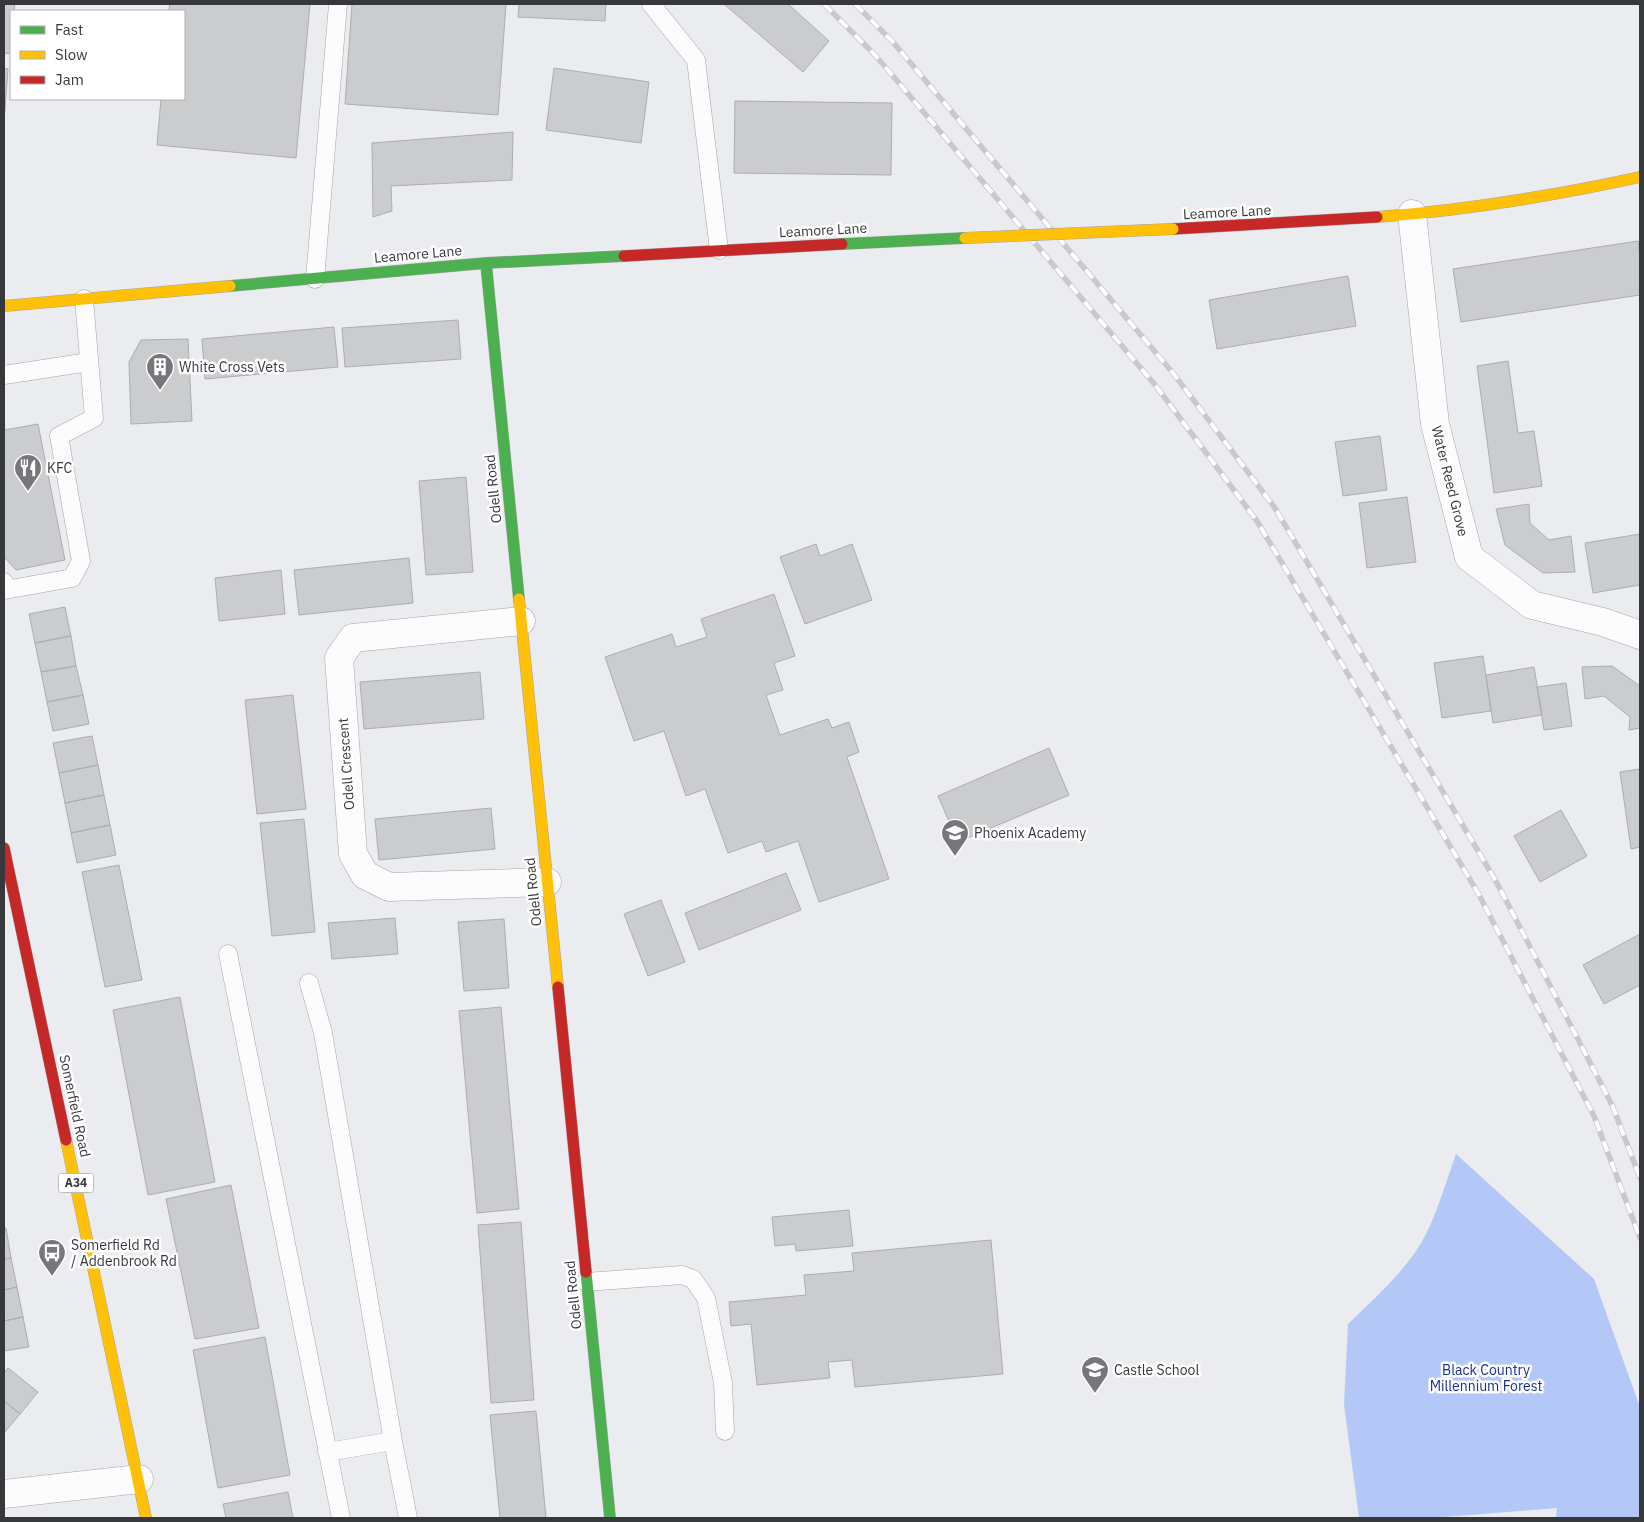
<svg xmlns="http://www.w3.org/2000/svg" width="1644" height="1522" viewBox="0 0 1644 1522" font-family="'IBM Plex Sans',sans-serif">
	<rect width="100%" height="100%" fill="#ebecf0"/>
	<path fill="#b4c8f8" d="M1456,1154L1594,1279L1640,1407V1518H1556L1557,1508L1432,1518H1359L1344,1404L1348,1324C1375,1298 1409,1268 1426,1234C1438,1210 1447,1179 1456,1154Z"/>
	<path fill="#cbccce" stroke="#acadb1" d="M4,4H15L14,11H11V54L4,53Z
		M170,4H310L296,158L157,145L161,99H184V11H169Z
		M352,4H506L498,115L345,104Z
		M519,4H606L605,21L518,17Z
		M724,4H788L829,41L803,72Z
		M4,68L8,69L4,122Z
		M554,68L649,82L641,143L546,130Z
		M735,101L892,103L891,175L734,173Z
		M513,132L512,180L391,186L392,211L373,217L372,143Z
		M1638,241L1640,257V295L1461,322L1453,269Z
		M1348,276L1356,326L1217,349L1209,300Z
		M458,320L461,359L345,367L342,328Z
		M334,327L338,367L205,379L202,339Z
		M188,339L192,421L131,424L129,362L141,340Z
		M1508,361L1518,433L1534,431L1542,486L1494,493L1477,366Z
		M38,424L65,560L16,570L5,558L4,554V430Z
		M1380,436L1387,490L1343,496L1335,442Z
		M466,477L473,572L426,575L419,481Z
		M1407,497L1416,562L1367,568L1359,503Z
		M1529,504L1530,523L1549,540L1571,536L1575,572L1543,573L1505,545L1496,509Z
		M1640,534V585L1593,593L1585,543Z
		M816,544L820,556L852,544L872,600L805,624L780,557Z
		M409,558L413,603L299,615L294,570Z
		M281,570L285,614L219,621L215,578Z
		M774,594L795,656L774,663L783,690L766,695L780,735L828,719L832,728L849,722L859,752L847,757L889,879L819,902L798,841L766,852L762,841L728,853L705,789L686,796L664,731L634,741L605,657L672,634L676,647L707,637L701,619Z
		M65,607L71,636L35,643L29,614Z
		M71,636L76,666L41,672L35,643Z
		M1483,656L1491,711L1442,718L1434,663Z
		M76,666L83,695L47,702L41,672Z
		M1612,666L1640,686V728L1629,730L1630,717L1604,696L1585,699L1582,667Z
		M1534,667L1542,715L1493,723L1486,675Z
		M480,672L484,719L364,729L360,682Z
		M1566,683L1572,726L1544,730L1537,687Z
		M83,695L89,724L53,731L47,702Z
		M293,695L306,809L257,814L245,700Z
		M92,736L98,765L59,773L53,743Z
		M1049,748L1069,795L958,842L938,796Z
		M98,765L104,795L65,803L59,773Z
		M1640,769V847L1631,849L1620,772Z
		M104,795L110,825L71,833L65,803Z
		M491,808L495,849L379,860L375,819Z
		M1561,810L1587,856L1540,882L1514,836Z
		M304,819L315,932L272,936L260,823Z
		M110,825L116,855L77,863L71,833Z
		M119,865L142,980L105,987L82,872Z
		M786,873L801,910L699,950L685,913Z
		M661,900L685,962L648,976L624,914Z
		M395,918L398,954L332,959L328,923Z
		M504,919L509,988L464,991L458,922Z
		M1640,934V985L1604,1004L1583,965Z
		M180,997L215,1182L148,1195L113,1010Z
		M501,1007L519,1209L477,1213L459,1011Z
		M231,1185L259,1328L195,1339L166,1199Z
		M849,1210L853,1246L796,1251L795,1244L775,1246L772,1217Z
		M521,1222L534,1400L491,1403L478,1225Z
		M4,1228H6L11,1258L4,1259Z
		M991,1240L1003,1374L855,1387L852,1360L828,1362L830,1378L757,1385L751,1324L731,1326L729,1302L806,1295L804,1275L854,1271L852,1253Z
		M11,1258L17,1287L4,1290V1259Z
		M17,1287L23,1317L4,1321V1290Z
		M23,1317L29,1347L4,1351V1321Z
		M265,1337L290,1475L218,1488L193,1350Z
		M8,1368L38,1392L20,1414L4,1401V1373Z
		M4,1401L20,1414L4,1433Z
		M536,1411L546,1518H500L490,1415Z
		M288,1492L293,1518H226L223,1504Z"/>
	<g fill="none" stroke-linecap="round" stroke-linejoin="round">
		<defs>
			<path id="lane" d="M651,4L696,60L719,250
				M315,279L338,4
				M4,375L89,362
				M4,582L5,590L72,578L81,561L59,436L94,418L84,299
				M228,954L341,1518
				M309,983L323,1033L393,1441L327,1452
				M586,1282L682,1275L693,1279L706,1298L723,1383L725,1431
				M393,1441L408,1518"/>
			<path id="street" d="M1412,214L1435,424L1469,557L1532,605L1603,622L1640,635
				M521,621L353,638L339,658L353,854L365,875L389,887L547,882
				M4,1494L139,1479"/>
			<path id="fast" d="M842,244L965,238
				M486,263L519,599
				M230,286L486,263L624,256
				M586,1272L610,1518"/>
			<path id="slow" d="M1377,217C1466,210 1553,196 1640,177
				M4,306L230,286
				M519,599L558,987
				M66,1140L146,1518"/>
			<path id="jam" d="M1173,229L1377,217
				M624,256L842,244
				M4,848L66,1140
				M558,987L586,1272"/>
		</defs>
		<use href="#lane" stroke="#a4a5a8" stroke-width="19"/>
		<use href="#street" stroke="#a4a5a8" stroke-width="29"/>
		<use href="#fast" stroke="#a4a5a8" stroke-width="12"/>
		<use href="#slow" stroke="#a4a5a8" stroke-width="12"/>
		<use href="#jam" stroke="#a4a5a8" stroke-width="12"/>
		<use href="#lane" stroke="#fcfcfd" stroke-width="18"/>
		<use href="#street" stroke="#fcfcfd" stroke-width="28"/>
		<use href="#fast" stroke="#4caf50" stroke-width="11"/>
		<use href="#slow" stroke="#ffc107" stroke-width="11"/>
		<use href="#jam" stroke="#c62828" stroke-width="11"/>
		<defs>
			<path id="rail" d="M824,4L876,56L1156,386L1257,521L1478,893L1594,1116L1640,1238
				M855,4L892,41L1173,373L1275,508L1497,883L1613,1107L1640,1178"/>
		</defs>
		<use href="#rail" stroke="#c9c9cb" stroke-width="5.5"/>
		<use href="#rail" stroke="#fff" stroke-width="4" stroke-dasharray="11" stroke-linecap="butt"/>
		<defs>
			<path id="slow-bridge" d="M965,238L1173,229"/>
		</defs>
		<use href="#slow-bridge" stroke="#a4a5a8" stroke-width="12" stroke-linecap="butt"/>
		<use href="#slow-bridge" stroke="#ffc107" stroke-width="11"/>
	</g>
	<defs>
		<symbol id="building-pin" viewBox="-11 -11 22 30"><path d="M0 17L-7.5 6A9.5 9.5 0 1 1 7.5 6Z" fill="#75777a" stroke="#fff"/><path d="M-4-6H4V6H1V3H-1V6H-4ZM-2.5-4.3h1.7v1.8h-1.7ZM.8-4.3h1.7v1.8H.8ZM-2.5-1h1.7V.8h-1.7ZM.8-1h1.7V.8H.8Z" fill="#fff"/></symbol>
		<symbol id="restaurant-pin" viewBox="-11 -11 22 30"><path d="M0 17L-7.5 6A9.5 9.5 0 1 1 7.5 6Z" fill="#75777a" stroke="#fff"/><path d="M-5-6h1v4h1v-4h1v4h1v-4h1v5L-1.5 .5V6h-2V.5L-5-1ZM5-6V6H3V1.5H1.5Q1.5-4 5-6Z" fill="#fff"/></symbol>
		<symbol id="school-pin" viewBox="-11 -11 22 30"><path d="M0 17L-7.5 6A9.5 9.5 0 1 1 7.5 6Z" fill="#75777a" stroke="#fff"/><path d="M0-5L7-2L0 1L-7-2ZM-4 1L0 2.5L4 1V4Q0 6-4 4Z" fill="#fff"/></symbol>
		<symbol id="bus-pin" viewBox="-11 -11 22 30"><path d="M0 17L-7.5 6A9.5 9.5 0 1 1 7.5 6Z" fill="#75777a" stroke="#fff"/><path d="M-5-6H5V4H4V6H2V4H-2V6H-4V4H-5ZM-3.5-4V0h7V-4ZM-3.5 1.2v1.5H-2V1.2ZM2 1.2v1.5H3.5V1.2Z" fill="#fff"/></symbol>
	</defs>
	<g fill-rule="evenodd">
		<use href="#building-pin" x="144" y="351" width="32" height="43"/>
		<use href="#restaurant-pin" x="12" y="452" width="32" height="43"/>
		<use href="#school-pin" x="939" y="817" width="32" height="43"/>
		<use href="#bus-pin" x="36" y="1237" width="32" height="43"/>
		<use href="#school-pin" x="1079" y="1354" width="32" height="43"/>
	</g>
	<g text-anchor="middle" stroke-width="5" stroke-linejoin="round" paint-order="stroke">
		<rect fill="#fff" stroke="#727476" stroke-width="1" x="58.5" y="1173.5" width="35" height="19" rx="4"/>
		<g font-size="12" font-weight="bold" fill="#36383b">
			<text x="76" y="1187">A34</text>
		</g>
		<g font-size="14" fill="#36383b" stroke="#fff">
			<text transform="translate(1227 212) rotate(-3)" y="5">Leamore Lane</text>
			<text transform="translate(823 230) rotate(-3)" y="5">Leamore Lane</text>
			<text transform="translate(418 254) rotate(-5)" y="5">Leamore Lane</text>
			<text transform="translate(1450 481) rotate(76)" y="5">Water Reed Grove</text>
			<text transform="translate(493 489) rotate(-96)" y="5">Odell Road</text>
			<text transform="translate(346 764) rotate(-94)" y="5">Odell Crescent</text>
			<text transform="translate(533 892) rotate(-96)" y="5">Odell Road</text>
			<text transform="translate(75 1106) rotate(78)" y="5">Somerfield Road</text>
			<text transform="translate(573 1295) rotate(-96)" y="5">Odell Road</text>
		</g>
		<g font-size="14" fill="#36383b" stroke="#fff" text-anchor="start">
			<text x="179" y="372">White Cross Vets</text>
			<text x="47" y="473">KFC</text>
			<text x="974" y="838">Phoenix Academy</text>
			<text x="71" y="1250">Somerfield Rd<tspan x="71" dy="16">/ Addenbrook Rd</tspan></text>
			<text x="1114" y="1375">Castle School</text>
		</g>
		<g font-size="14" fill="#15308e" stroke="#fff">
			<text x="1486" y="1375">Black Country<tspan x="1486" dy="16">Millennium Forest</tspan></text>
		</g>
	</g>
	<rect width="1644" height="1522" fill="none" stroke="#36383b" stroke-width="10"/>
	<rect x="10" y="10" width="175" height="90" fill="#ffffff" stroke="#afafb1"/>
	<rect x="20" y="26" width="25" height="8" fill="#4caf50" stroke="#afafb1"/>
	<text x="55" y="35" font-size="15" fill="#36383b">Fast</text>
	<rect x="20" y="51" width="25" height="8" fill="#ffc107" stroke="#afafb1"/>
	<text x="55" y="60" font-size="15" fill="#36383b">Slow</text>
	<rect x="20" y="76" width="25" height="8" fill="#c62828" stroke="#afafb1"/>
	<text x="55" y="85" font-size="15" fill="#36383b">Jam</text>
</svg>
